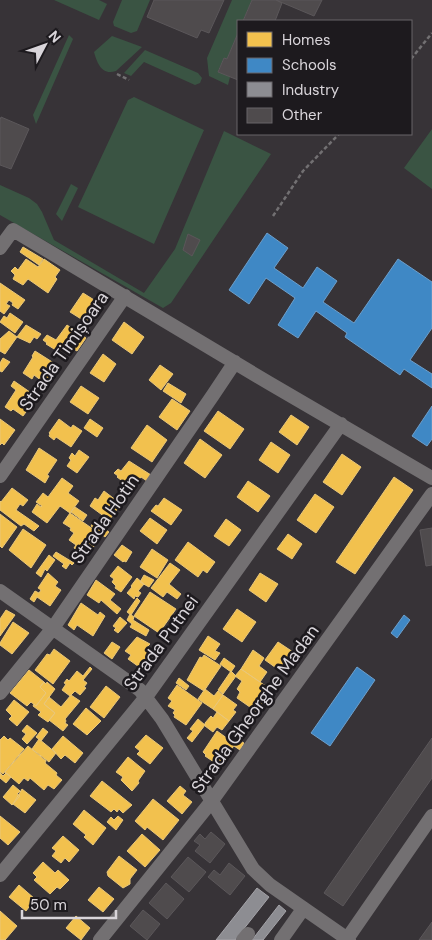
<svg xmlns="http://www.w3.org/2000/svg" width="432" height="940" viewBox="0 0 432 940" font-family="'DM Sans',sans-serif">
	<rect width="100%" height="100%" fill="#373337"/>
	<path fill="#3a5443" d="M54,0H99L107,4L99,20Z
		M122,0H150L137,31L131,33L114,26L113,22Z
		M232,0H252L243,21H238V33L227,59L224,58L218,71L230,77L228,85L209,76L207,58Z
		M69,35L73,39L36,124L33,115Z
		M112,36L142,47L116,71C102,76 97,63 94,52Z
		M145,50L198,73L202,78L200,83L195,85L144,62L131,76L124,73Z
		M134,97L204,130L154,244L78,207L128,100Z
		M432,129V189L404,168Z
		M224,131L271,154L171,303L163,308L0,215V185L29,198L37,204L42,212L54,240L144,293L175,249Z
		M71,184L78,188L62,221L56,214Z"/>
	<path fill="#f2c14e" stroke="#eac778" d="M23,247L43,259L39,265L20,252Z
		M26,259L38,267L44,259L60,270L55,277L57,279L48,293L28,279L23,285L13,279L15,275L11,271L15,267L18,270Z
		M0,283L25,300L18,309L12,305L13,303L9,300L6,304L10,306L4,314L0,311Z
		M83,293L99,303L86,322L70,312Z
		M10,313L23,322L15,333L0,322L4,316L7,318Z
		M124,322L144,337L132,354L112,340Z
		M26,325L41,334L37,339L34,337L30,343L17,337Z
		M67,325L86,338L77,351L72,348L69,353L62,348L59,352L46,344L47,343L43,340L47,335L56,340Z
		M9,331L17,337L5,354L0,351V339Z
		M35,351L57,365L46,384L34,375L32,379L23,373L33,357L32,356Z
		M103,354L116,364L104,382L90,373Z
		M3,358L10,362L2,372L0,371V363Z
		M160,365L173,374L161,390L149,380Z
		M14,381L37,397L23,416L13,409L11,411L5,407L16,390L11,386Z
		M168,383L186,394L181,403L163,391Z
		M81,386L99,398L88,414L70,402Z
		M172,399L190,411L177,430L159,417Z
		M218,411L244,429L230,449L204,431Z
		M291,415L309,427L297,445L279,432Z
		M0,419L15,430L4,445L2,443L0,445Z
		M59,419L71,428L73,425L82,431L71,447L56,437L54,440L49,436L50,434L49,433Z
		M90,419L103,428L97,437L84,428Z
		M147,425L167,440L152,462L131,448Z
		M200,439L222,455L205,478L184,463Z
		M271,442L290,455L278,473L259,460Z
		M39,448L57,460L47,475L49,476L45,483L26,470Z
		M79,450L89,457L77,473L67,466L71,460L69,458L72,453L75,456Z
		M342,454L361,467L342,495L323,482Z
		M129,461L151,475L147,481L141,477L135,484L133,482L129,486L117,477L118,476L114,473L118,469L121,471Z
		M394,477L413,490L355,574L336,562Z
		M62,478L73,486L68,493L79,501L70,513L60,506L47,523L32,512L37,504L41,507L42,506L36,502L43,493L48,497Z
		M248,481L270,496L258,512L237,497Z
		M12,488L28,500L23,506L20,504L16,510L39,526L34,531L24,524L21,526L0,510V501L1,502Z
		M104,491L121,504L110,519L106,515L105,517L90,506L95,498L98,500Z
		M315,494L334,507L316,533L297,520Z
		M164,498L182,510L171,525L151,511L156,505L158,506Z
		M75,507L87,515L83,521L71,512Z
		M70,513L100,534L92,545L94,546L89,553L86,550L84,554L74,548L76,545L69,540L74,533L70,530L71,528L63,523Z
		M0,514L17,527L2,548L0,546Z
		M150,518L167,530L157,544L140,531Z
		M226,519L241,530L229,546L214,536Z
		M94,521L109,532L105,537L91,526Z
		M23,529L46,545L31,568L9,550Z
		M288,534L302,544L292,559L277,549Z
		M188,542L215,562L207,573L203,570L198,577L175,560Z
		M122,545L132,552L126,562L124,561L123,562L114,555Z
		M152,549L168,560L157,578L140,567Z
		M56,552L74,563L72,565L70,563L66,569L62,566L64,564L53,556Z
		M49,555L55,560L47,571L45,569L41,577L36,573Z
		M170,563L180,570L169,584L181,594L177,599L167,592L163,597L151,588Z
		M118,566L132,577L121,592L115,588L116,586L112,582L114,579L110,576Z
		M48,573L58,582L55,586L61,590L50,606L37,597L34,602L30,599L35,591L39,593L41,590L38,588Z
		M260,573L278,584L266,602L249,590Z
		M144,575L154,580L149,587L140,582Z
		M137,578L144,584L138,591L141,593L138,597L135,596L134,599L127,593L132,587L131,586Z
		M96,580L115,594L110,600L121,609L117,614L101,600L99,603L87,595Z
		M150,592L176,609L159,633L134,616Z
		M137,598L140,601L131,615L127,612Z
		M81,603L98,615L100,612L105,616L93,636L77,625L74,630L68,625Z
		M237,609L256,622L242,642L223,629Z
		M6,610L15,615L0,636V619Z
		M130,614L134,617L133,620L149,630L146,636L130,627L132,624L127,620Z
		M120,617L127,623L118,633L114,630L116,628L113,626Z
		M13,622L29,633L12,654L0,645V643Z
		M208,636L220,644L215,651L220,653L215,660L199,650Z
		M137,637L150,644L146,648L153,653L142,669L128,659L131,655L125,651Z
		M112,642L120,647L112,659L104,653Z
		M278,642L299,656L286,675L265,660Z
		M54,649L70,661L53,684L35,670L47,654L50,655Z
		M253,650L264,658L259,666L267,672L260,682L241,669Z
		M204,655L221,666L204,691L187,680L200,657L202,658Z
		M224,658L235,666L231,672L220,664Z
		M90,667L92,669L83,680L87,683L84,687L86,688L80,695L75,691L70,696L62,690L66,684L64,683L67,679L69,681L77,671L83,676Z
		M241,669L273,691L257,712L237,698L240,692L237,689L242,681L235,676Z
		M29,670L44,682L40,687L46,693L36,706L31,702L27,706L10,693Z
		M231,671L236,676L223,694L218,690Z
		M179,678L189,686L186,690L176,683Z
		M44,682L46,684L47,682L55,689L44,704L55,713L48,722L38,715L41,712L33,706L34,704L36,706L46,693L40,687Z
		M177,685L202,703L186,725L174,717L175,715L173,713L175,710L168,706L172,701L168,698Z
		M106,686L120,697L104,718L90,707Z
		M205,689L214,696L218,691L223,695L213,709L198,699Z
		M71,695L80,701L65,719L66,721L65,723L68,725L63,731L49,720L55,713L44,704L49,697L61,707Z
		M223,695L237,705L233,710L236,712L229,721L213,709Z
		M14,700L29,712L17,726L9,719L12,716L6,710Z
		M86,708L101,721L87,735L73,724Z
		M217,712L229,721L222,730L217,727L213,732L205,726V723L211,716L213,718Z
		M198,719L205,725L192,742L187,738L193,731L190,729Z
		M27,725L37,733L27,744L22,739L26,734L22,731Z
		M43,728L48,732L41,741L36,737Z
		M217,731L235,744L220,766L205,756L206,755L203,752Z
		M146,735L163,748L150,764L137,754L140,751L135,747Z
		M4,736L8,740L10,738L24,749L3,774L0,772V740Z
		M63,736L83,753L75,763L65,755L61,759L52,749Z
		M234,737L244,743L240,750L234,746L235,744L231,741Z
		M39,739L56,753L49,762L32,749Z
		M28,746L46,761L45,763L57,773L56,775L62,780L54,789L48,785L44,790L30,778L28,781L24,778L19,784L5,772Z
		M128,757L145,771L138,781L139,783L132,791L121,780L123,777L116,772Z
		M0,773L3,776L6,773L11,777L6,783L0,778Z
		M102,781L132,805L123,813L119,809L117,812L114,809L111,812L90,796Z
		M13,785L20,791L17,794L20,796L12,805L3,797Z
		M180,786L186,791L183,795L192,802L182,814L167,801Z
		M22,789L36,800L25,813L13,804Z
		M153,799L179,820L163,840L147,827L145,830L135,821Z
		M84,810L106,828L93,845L84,837L86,835L73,824Z
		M0,816L20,832L8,845L0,838Z
		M118,816L123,820L116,830L107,822L111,817L114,820Z
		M142,834L160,850L145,867L127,851Z
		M63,836L79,850L69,862L65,858L61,863L52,856L56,851L52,848Z
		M119,856L137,870L130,879V884L123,888L108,876L107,872Z
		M43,862L55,873L58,870L69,880L60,889L57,887L50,894L34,880L37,877L33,873Z
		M19,885L35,899L26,911L9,897Z
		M99,887L114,899L103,912L88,900Z
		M0,911L17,926L5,940H0Z
		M76,916L90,928L81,940L66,928Z"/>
	<path fill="#3f88c5" stroke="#6d9fcb" d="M267,233L288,248L274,268L303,288L317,267L337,281L323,302L354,323L398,259L432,282V328L410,360L432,374V388L404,369L400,375L345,337L347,333L316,311L298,338L278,325L295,298L266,278L249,304L229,290Z
		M432,406V439L427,446L412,436Z
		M404,615L410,620L397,638L391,633Z
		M357,667L375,680L330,746L311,733Z"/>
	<path fill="#8d8d92" stroke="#a4a3a8" d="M257,888L269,897L235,940H216Z
		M279,905L286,911L263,940H252Z"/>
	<path fill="#4f4b4d" stroke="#5b575a" d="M154,0H224L209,33L201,30L197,38L147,17Z
		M252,0H276L282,3L275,21H243Z
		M276,0H322L314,16Z
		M238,33V80L218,72L224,58L227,59Z
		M1,117L29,129L11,169L0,165V120Z
		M188,234L200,240L192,256L183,250Z
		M432,528V565L426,566L420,530Z
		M432,738V778L343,906L324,893Z
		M211,832L225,844L210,863L195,851L200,845L194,841L200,834L205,839Z
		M188,857L206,872L189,892L171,877Z
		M229,863L245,876L230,895L208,877L214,870L220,875Z
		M166,883L184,899L167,919L149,903Z
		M143,910L160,924L147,940L130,926Z
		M432,922V940H419Z"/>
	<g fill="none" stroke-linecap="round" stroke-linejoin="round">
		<path stroke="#727072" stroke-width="2.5" stroke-dasharray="4 2.5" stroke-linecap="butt" d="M411,59L432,33
			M117,74L129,80
			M273,216L303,171L339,134"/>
		<path stroke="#737072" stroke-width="14" d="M0,248L13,230L269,383L432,478
			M0,476L125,296
			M0,591L140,690L162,719L253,869L270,885L349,940
			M0,693L53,628L213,395L235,362
			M0,875L146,697L341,424
			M347,939L432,816
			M100,940L211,802L432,494
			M243,940L248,934
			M281,940L303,909"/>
	</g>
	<g text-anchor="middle" stroke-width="5" stroke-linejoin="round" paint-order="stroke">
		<g font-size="18" fill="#d9d5da" stroke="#1d1a1e">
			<text transform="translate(64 351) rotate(-55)" y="6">Strada Timișoara</text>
			<text transform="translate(105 519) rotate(-55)" y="6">Strada Hotin</text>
			<text transform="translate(161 643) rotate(-54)" y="6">Strada Putnei</text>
			<text transform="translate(255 709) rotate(-54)" y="6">Strada Gheorghe Madan</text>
		</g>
	</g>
	<rect x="237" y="20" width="175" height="115" fill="#1d1a1e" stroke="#686569"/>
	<rect x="247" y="32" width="25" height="15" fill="#f2c14e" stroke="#686569"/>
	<text x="282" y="45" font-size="15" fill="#d9d5da">Homes</text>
	<rect x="247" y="58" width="25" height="15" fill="#3f88c5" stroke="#686569"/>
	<text x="282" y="70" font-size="15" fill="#d9d5da">Schools</text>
	<rect x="247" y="82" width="25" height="15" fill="#8d8d92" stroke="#686569"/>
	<text x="282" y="95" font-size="15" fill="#d9d5da">Industry</text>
	<rect x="247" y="108" width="25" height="15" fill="#4f4b4d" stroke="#686569"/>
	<text x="282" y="120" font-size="15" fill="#d9d5da">Other</text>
	<g transform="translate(45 45) rotate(49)" stroke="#1d1a1e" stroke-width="4" paint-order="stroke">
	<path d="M0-4L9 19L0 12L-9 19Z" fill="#d9d5da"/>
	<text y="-8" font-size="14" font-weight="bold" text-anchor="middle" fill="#d9d5da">N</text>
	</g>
	<path d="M22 910v8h94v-8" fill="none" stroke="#d9d5da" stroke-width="2.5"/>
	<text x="30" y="910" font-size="15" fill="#d9d5da" stroke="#1d1a1e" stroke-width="4" paint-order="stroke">50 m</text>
</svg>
